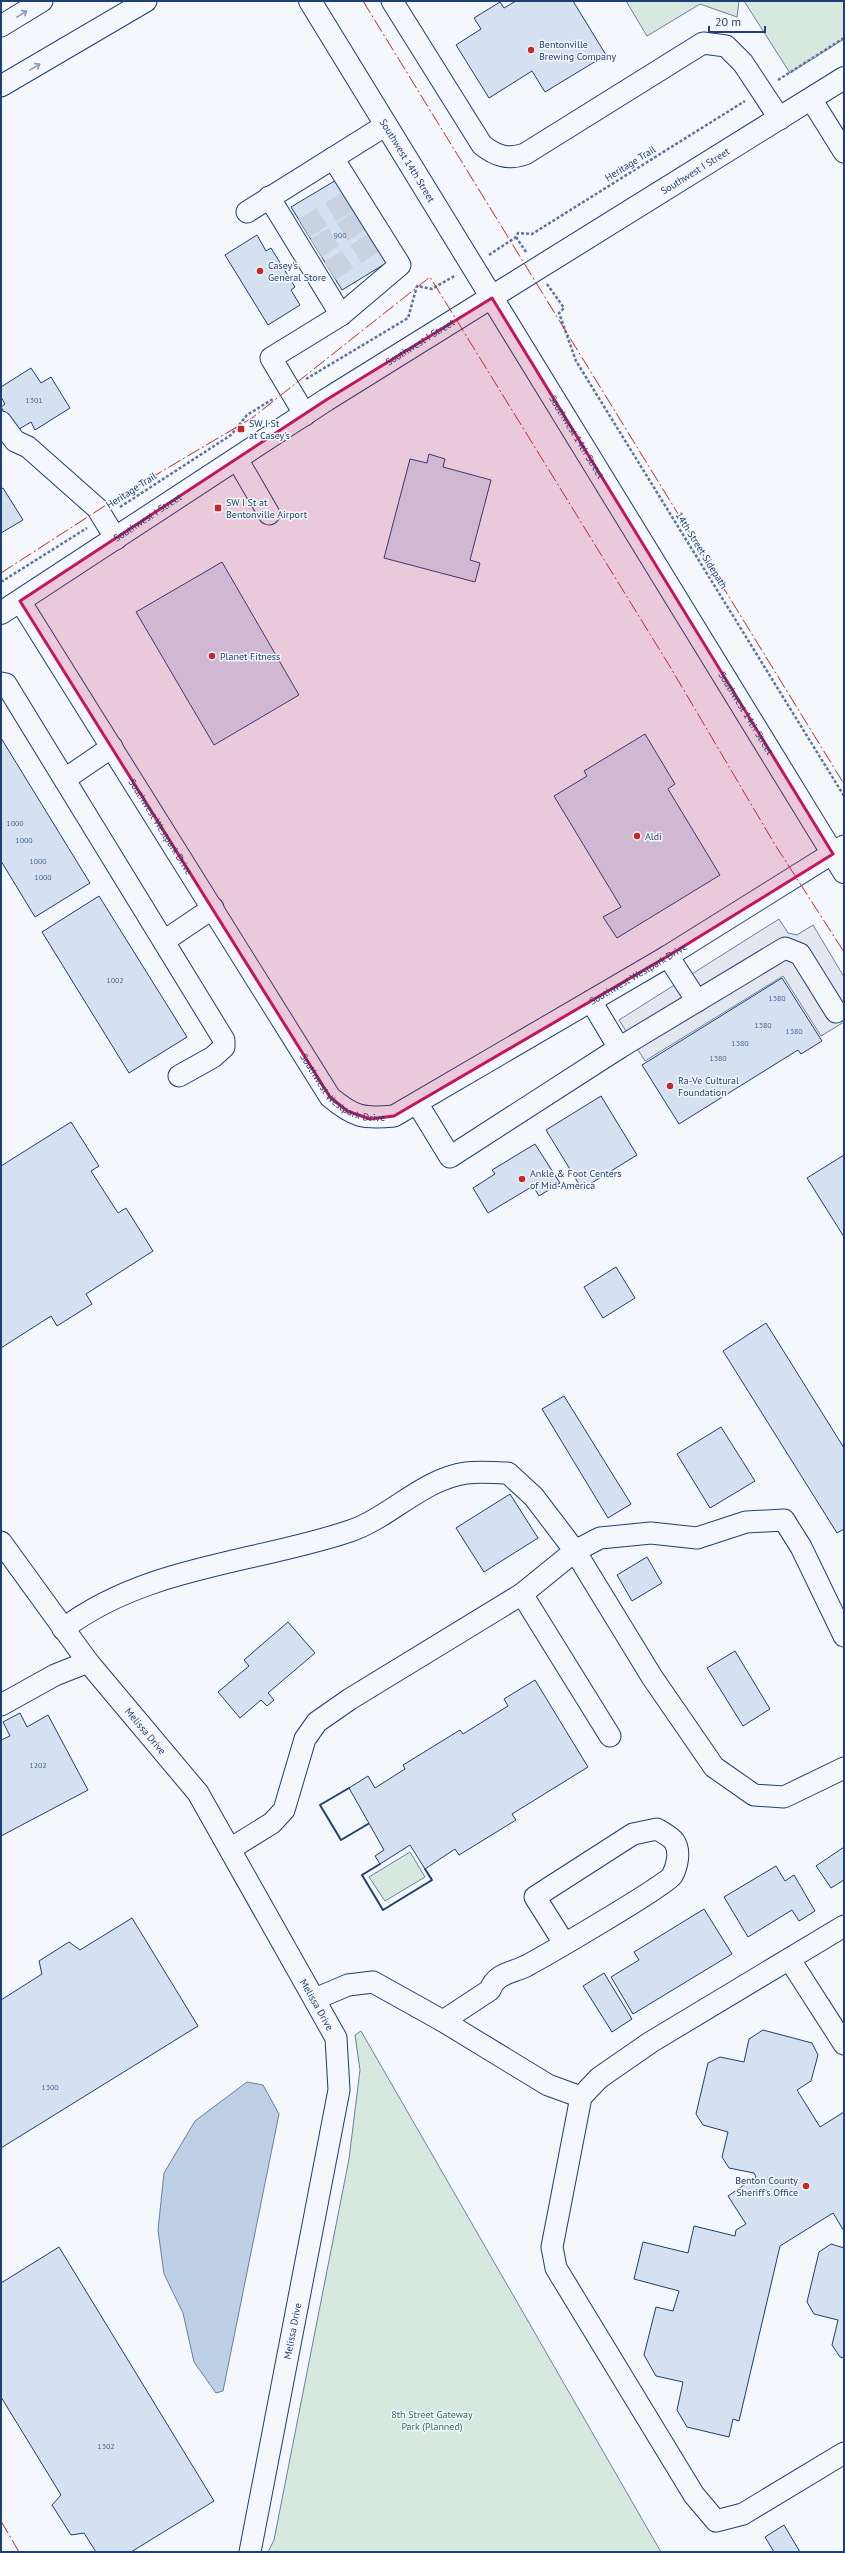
<svg xmlns="http://www.w3.org/2000/svg" width="845" height="2553" viewBox="0 0 845 2553" font-family="'PT Sans',sans-serif">
	<rect width="100%" height="100%" fill="#f4f7fb"/>
	<path fill="#d7e8df" stroke="#687fa3" d="M626,1H739L737,17L700,4L647,36Z
		M744,1H844V39L790,73Z
		M410,1852L425,1877L385,1901L369,1877Z
		M361,2031L661,2552H268L274,2540L349,2159L360,2070L355,2035Z"/>
	<path fill="#e3e8f0" stroke="#687fa3" d="M779,919L788,933L797,935L813,925L844,977V1022L821,1036L783,976L645,1061L619,1020Z"/>
	<path fill="#bed0e5" stroke="#687fa3" d="M247,2082L263,2085L279,2114L223,2391L216,2393L194,2362L183,2313L164,2274L158,2230L164,2173L195,2121Z"/>
	<path fill="#d5e0f0" stroke="#1d3f73" d="M516,1H573L606,55L545,92L532,71L489,98L456,45L481,29L474,18L500,2L504,8Z
		M338,179L388,262L342,290L291,207Z
		M257,235L266,251L271,248L295,287L291,290L300,305L268,325L225,255Z
		M31,368L41,383L51,377L70,408L35,430L31,422L16,431L1,407L5,404L1,397V387Z
		M429,454L445,459L443,467L491,480L470,560L480,563L475,582L384,558L410,459L427,463Z
		M3,488L23,520L1,533V489Z
		M222,562L299,695L214,745L136,612Z
		M645,734L675,784L668,789L720,875L617,938L603,917L621,907L554,796L587,776L584,771Z
		M1,738L90,883L35,917L1,861Z
		M99,896L187,1037L129,1073L42,932Z
		M782,978L822,1041L801,1054L798,1050L679,1124L642,1065Z
		M601,1096L637,1155L582,1189L546,1130Z
		M71,1122L99,1166L91,1171L118,1213L126,1208L153,1251L86,1294L92,1304L57,1326L51,1316L1,1348V1166Z
		M535,1144L560,1183L539,1196L533,1186L488,1213L473,1188L495,1174L492,1170Z
		M844,1155V1237L807,1178Z
		M616,1267L635,1298L603,1318L584,1287Z
		M766,1323L844,1448V1529L837,1533L723,1351Z
		M564,1396L631,1504L608,1518L542,1409Z
		M721,1427L755,1481L710,1508L677,1454Z
		M510,1494L538,1538L484,1572L456,1528Z
		M647,1557L662,1583L632,1601L617,1575Z
		M288,1622L315,1653L268,1693L274,1700L267,1706L261,1700L240,1718L218,1692L249,1666L244,1660Z
		M735,1651L770,1709L743,1726L707,1668Z
		M535,1680L588,1767L512,1814L516,1820L459,1855L455,1849L425,1869L410,1845L380,1864L375,1856L384,1850L349,1788L368,1776L375,1788L405,1769L403,1765L460,1730L463,1734L508,1706L504,1699Z
		M20,1713L27,1727L48,1715L88,1790L1,1836V1740L10,1736L3,1722Z
		M844,1847V1880L831,1888L816,1866Z
		M776,1866L785,1881L794,1875L815,1911L799,1921L792,1910L748,1937L724,1897Z
		M704,1909L732,1954L633,2014L611,1977L639,1960L634,1952Z
		M132,1918L198,2026L1,2148V2000L42,1974L39,1961L69,1942L80,1950Z
		M604,1973L632,2019L612,2032L583,1986Z
		M763,2030L812,2043L818,2055L811,2081L797,2090L820,2127L844,2112V2231L833,2213L780,2246L739,2421L733,2419L729,2437L687,2427L677,2410L683,2382L656,2376L644,2355L656,2307L673,2311L679,2291L634,2279L643,2242L688,2253L694,2226L735,2236L736,2230L746,2224L728,2196L756,2177L754,2173L729,2168L722,2157L728,2132L703,2125L696,2114L708,2063L720,2057L744,2062L749,2039Z
		M831,2244L844,2248V2358L840,2357L832,2345L838,2320L814,2314L807,2302L819,2252Z
		M59,2247L214,2501L131,2552H96L84,2533L71,2535L52,2505L61,2495L1,2397V2283Z
		M784,2525L800,2552H774L765,2537Z"/>
	<g fill="none" stroke-linecap="round" stroke-linejoin="round">
		<path stroke="#c9d2e0" stroke-width="21" stroke-dasharray="21 10" stroke-linecap="butt" d="M304,228L351,200
			M316,248L363,219
			M330,271L376,241"/>
		<defs>
			<g id="minor">
				<path d="M392,1L482,145C496,156 508,160 525,154L703,43L726,46L743,63L780,119"/>
				<path d="M1,26L42,1"/>
				<path d="M1,86L146,1"/>
				<path d="M811,99L844,152"/>
				<path d="M269,197L341,315"/>
				<path d="M247,212L386,125"/>
				<path d="M305,415L271,358L341,315L400,265L333,158"/>
				<path d="M1,422L15,441L28,447L97,508L116,539"/>
				<path d="M237,459L269,514"/>
				<path id="s1" d="M20,601L330,1097C354,1117 363,1119 394,1116L668,956L844,846"/>
				<path d="M1,683L6,684L224,1040V1047L213,1057L179,1076"/>
				<path d="M65,779L112,747"/>
				<path d="M164,941L213,908"/>
				<path d="M668,956L697,1001"/>
				<path d="M591,1001L619,1048L785,948L800,954L836,1012"/>
				<path d="M417,1103L450,1157L619,1048"/>
				<path id="s2" d="M1,1542L88,1662L198,1793L336,2038L339,2090L250,2552"/>
				<path d="M63,1629C146,1566 255,1563 350,1531C389,1518 423,1479 466,1473C480,1471 495,1473 508,1473L534,1497L575,1551L522,1594"/>
				<path d="M844,1636L801,1547L784,1520L746,1522L697,1538L651,1533L600,1538L575,1551L652,1677L714,1767L754,1795L784,1797L844,1768"/>
				<path d="M1,1705L55,1675L88,1662"/>
				<path d="M230,1849L272,1823L284,1810L305,1739L317,1722L350,1699L522,1594L610,1736"/>
				<path d="M790,1960L844,2044"/>
				<path d="M315,1999L348,1985L373,1982L443,2021L490,1990C496,1973 512,1973 526,1966C543,1957 667,1885 672,1876C677,1867 681,1851 674,1841C671,1837 662,1832 657,1829L633,1834L535,1897L564,1943"/>
				<path d="M443,2021L548,2085L581,2097L599,2078L651,2042L844,1926"/>
				<path d="M581,2097L552,2247L556,2268L694,2495L716,2521L743,2514L844,2453"/>
			</g>
			<g id="major">
				<path id="s3" d="M310,1L844,872"/>
				<path id="s4" d="M1,613L326,400L844,78"/>
			</g>
		</defs>
		<use href="#minor" stroke="#1d3f73" stroke-width="23"/>
		<use href="#major" stroke="#1d3f73" stroke-width="24"/>
		<path stroke="#5e769c" stroke-width="2.5" stroke-dasharray="3 2" stroke-linecap="butt" d="M778,80L844,38
			M516,237L526,252
			M489,255L516,237L518,233L532,234L745,101
			M547,284L564,308L559,313L576,361L844,796
			M306,379L408,318L417,286L432,289L456,275
			M120,507L231,435L247,415L273,399
			M1,582L87,528"/>
		<use href="#minor" stroke="#f4f7fb" stroke-width="21"/>
		<use href="#major" stroke="#f4f7fb" stroke-width="22"/>
		<path stroke="#1d3f73" stroke-width="2" d="M349,1788L320,1805L341,1840L368,1824
			M380,1864L362,1875L383,1910L432,1880L425,1869"/>
		<path stroke="#c62828" stroke-width="1" stroke-dasharray="14 3 2 3" stroke-linecap="butt" d="M363,1L844,784
			M1,573L120,496L252,418L430,277L669,665L774,843L844,952
			M1,2521L19,2552"/>
	</g>
	<defs><path id="oneway-shaft" d="M-6 0H5M1.5-3L5.5 0L1.5 3" fill="none" stroke-width="1.6" stroke-linecap="round" stroke-linejoin="round"/></defs>
	<g stroke="#889bb7">
		<use href="#oneway-shaft" transform="translate(22 14) rotate(-32)"/>
		<use href="#oneway-shaft" transform="translate(35 67) rotate(-31)"/>
	</g>
	<path fill="#c2185b" fill-opacity="0.2" stroke="#c2185b" stroke-width="3" stroke-linejoin="round" d="M492,298L833,854L668,956L394,1116L370,1119L347,1111L330,1097L20,601L326,400Z"/>
	<g fill="#c62828" stroke="#f4f7fb" stroke-width="1.5">
		<circle cx="531" cy="50" r="4"/>
		<circle cx="260" cy="271" r="4"/>
		<rect x="237" y="425" width="8" height="8" rx="2"/>
		<rect x="214" y="504" width="8" height="8" rx="2"/>
		<circle cx="212" cy="656" r="4"/>
		<circle cx="637" cy="836" r="4"/>
		<circle cx="670" cy="1086" r="4"/>
		<circle cx="522" cy="1179" r="4"/>
		<circle cx="806" cy="2186" r="4"/>
	</g>
	<g text-anchor="middle" stroke-width="3" stroke-linejoin="round" paint-order="stroke">
		<g font-size="8" fill="#4b6792">
			<text x="340" y="238">900</text>
			<text x="34" y="403">1301</text>
			<text x="15" y="826">1000</text>
			<text x="24" y="843">1000</text>
			<text x="38" y="864">1000</text>
			<text x="43" y="880">1000</text>
			<text x="115" y="983">1002</text>
			<text x="777" y="1001">1380</text>
			<text x="763" y="1028">1380</text>
			<text x="794" y="1034">1380</text>
			<text x="740" y="1046">1380</text>
			<text x="718" y="1061">1380</text>
			<text x="38" y="1768">1202</text>
			<text x="50" y="2090">1300</text>
			<text x="106" y="2449">1302</text>
		</g>
		<g font-size="10" fill="#1d3f73" stroke="#f4f7fb" text-anchor="start">
			<text x="539" y="48">Bentonville<tspan x="539" dy="12">Brewing Company</tspan></text>
			<text x="268" y="269">Casey's<tspan x="268" dy="12">General Store</tspan></text>
			<text x="249" y="427">SW I St<tspan x="249" dy="12">at Casey's</tspan></text>
			<text x="226" y="506">SW I St at<tspan x="226" dy="12">Bentonville Airport</tspan></text>
			<text x="220" y="660">Planet Fitness</text>
			<text x="645" y="840">Aldi</text>
			<text x="678" y="1084">Ra-Ve Cultural<tspan x="678" dy="12">Foundation</tspan></text>
			<text x="530" y="1177">Ankle &amp; Foot Centers<tspan x="530" dy="12">of Mid-America</tspan></text>
			<text x="798" y="2184" text-anchor="end">Benton County<tspan x="798" dy="12">Sheriff's Office</tspan></text>
		</g>
		<g font-size="10" fill="#1d3f73" stroke="#f4f7fb">
			<text dy="4" stroke="none"><textPath href="#s3" startOffset="187">Southwest 14th Street</textPath></text>
			<text transform="translate(630 163) rotate(-32)" y="4">Heritage Trail</text>
			<text dy="4" stroke="none"><textPath href="#s4" startOffset="823">Southwest I Street</textPath></text>
			<text dy="4" stroke="none"><textPath href="#s4" startOffset="499">Southwest I Street</textPath></text>
			<text dy="4" stroke="none"><textPath href="#s3" startOffset="511">Southwest 14th Street</textPath></text>
			<text transform="translate(131 490) rotate(-33)" y="4">Heritage Trail</text>
			<text dy="4" stroke="none"><textPath href="#s4" startOffset="175">Southwest I Street</textPath></text>
			<text transform="translate(702 550) rotate(58)" y="4">14th Street Sidepath</text>
			<text dy="4" stroke="none"><textPath href="#s3" startOffset="835">Southwest 14th Street</textPath></text>
			<text dy="4" stroke="none"><textPath href="#s1" startOffset="266">Southwest Westpark Drive</textPath></text>
			<text dy="4" stroke="none"><textPath href="#s1" startOffset="937">Southwest Westpark Drive</textPath></text>
			<text dy="4" stroke="none"><textPath href="#s1" startOffset="590">Southwest Westpark Drive</textPath></text>
			<text dy="4" stroke="none"><textPath href="#s2" startOffset="238">Melissa Drive</textPath></text>
			<text dy="4" stroke="none"><textPath href="#s2" startOffset="562">Melissa Drive</textPath></text>
			<text transform="translate(292 2331) rotate(-79)" y="4">Melissa Drive</text>
		</g>
		<g font-size="10" fill="#2c6c60" stroke="#f4f7fb">
			<text x="432" y="2418">8th Street Gateway<tspan x="432" dy="12">Park (Planned)</tspan></text>
		</g>
	</g>
	<rect width="845" height="2553" fill="none" stroke="#1d3f73" stroke-width="4"/>
	<path d="M709 26v6h56v-6" fill="none" stroke="#1d3f73" stroke-width="2"/>
	<text x="715" y="26" font-size="12" fill="#1d3f73" stroke="#f4f7fb" stroke-width="3" paint-order="stroke">20 m</text>
</svg>
